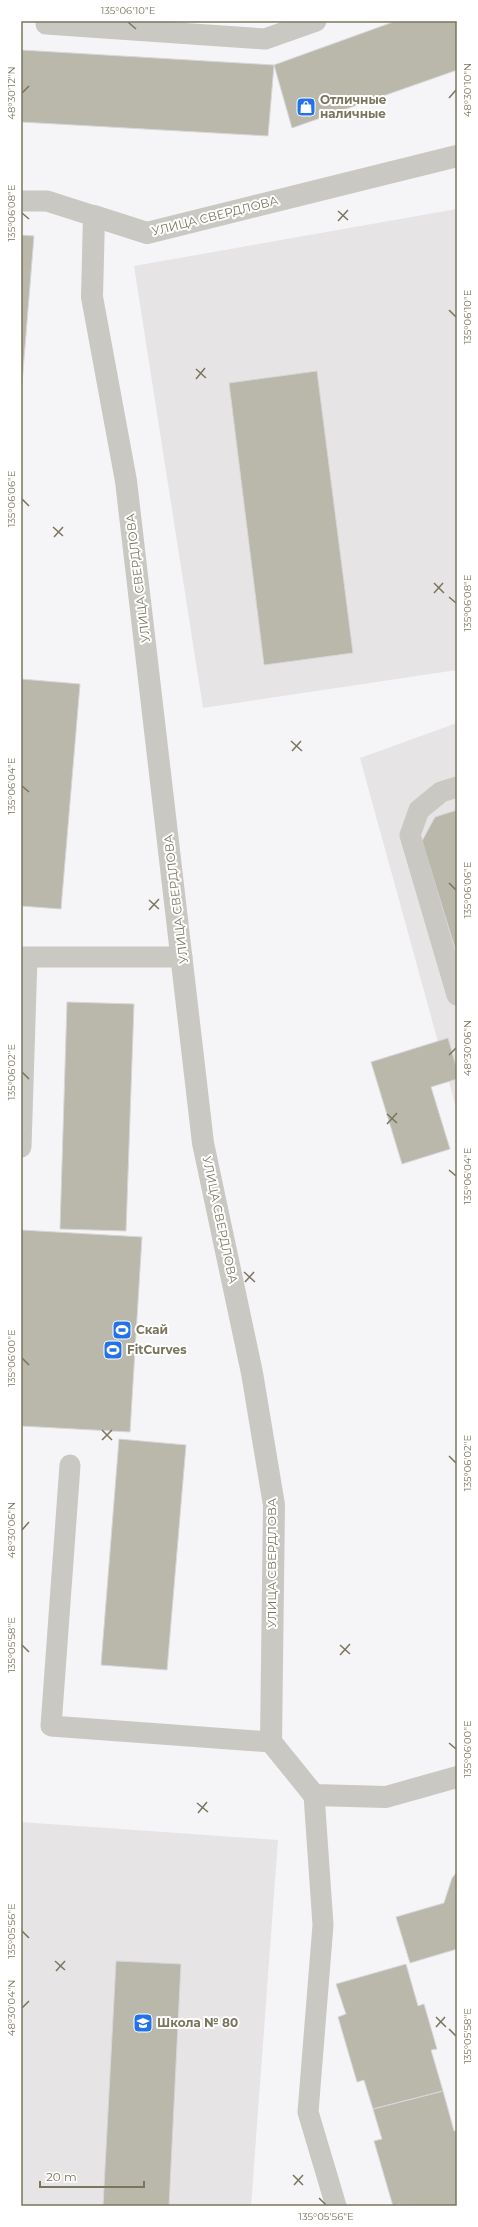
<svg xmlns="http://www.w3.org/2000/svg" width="478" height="2227" viewBox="0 0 478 2227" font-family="Montserrat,sans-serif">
	<rect width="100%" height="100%" fill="#f5f4f7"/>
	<path fill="#e6e4e5" d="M457,209V670L203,708L134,266Z
		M457,723V1111L360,758Z
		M21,1822L278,1840L251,2206H21Z"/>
	<path fill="#bab7ab" stroke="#d7d6d9" d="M396,21H457V70L292,128L274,65Z
		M21,50L274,65L268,136L21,122Z
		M21,235L34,236L21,396Z
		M317,371L353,653L264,665L229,383Z
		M21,679L80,684L61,909L21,906Z
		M457,810V955L422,841L435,817Z
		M67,1002L134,1004L126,1231L60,1229Z
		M448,1038L457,1069V1079L431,1087L450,1149L402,1164L371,1062Z
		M21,1230L142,1237L130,1432L21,1426Z
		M119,1439L186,1445L167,1670L101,1665Z
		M457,1872V1949L410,1963L396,1917L444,1903L452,1878Z
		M116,1961L181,1964L169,2206H103Z
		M406,1964L418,2006L424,2004L437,2049L431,2050L443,2091L373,2109L364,2080L357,2082L338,2017L346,2014L336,1984Z
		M443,2091L454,2131H457V2206H401L400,2204L393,2206L374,2141L382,2139L373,2109Z"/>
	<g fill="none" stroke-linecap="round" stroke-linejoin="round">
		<path stroke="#cac8c2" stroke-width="21" d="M46,24L265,39L316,21
			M21,201H47L94,216
			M457,787L441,792L419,810L410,835L457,995
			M21,957H182
			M21,1147L27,957
			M70,1465L51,1726L271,1742
			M314,1795L323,1925L308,2112L336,2206"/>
		<path stroke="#cac8c2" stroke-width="22" d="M457,156L147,233L94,216L92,297L126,481L203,1143L252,1373L274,1505L271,1742L314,1795L386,1797L457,1777"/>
	</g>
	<path fill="none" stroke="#7a755d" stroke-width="1.5" d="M128,22L136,29M22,93L29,86M449,98L456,90M338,211L348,220M22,213L29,219M338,221L348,210M449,310L456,317M196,369L206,378M196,379L205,368M22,499L29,506M53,527L63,536M54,537L63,527M434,583L444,593M434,593L443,583M449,597L456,603M291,741L302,751M292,751L301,741M22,786L29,792M449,883L456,890M149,900L159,909M149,910L159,899M449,1055L456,1048M22,1072L29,1079M387,1114L397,1123M387,1124L397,1113M449,1170L456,1176M244,1272L255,1282M245,1282L254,1272M22,1358L29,1365M102,1430L112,1440M102,1440L112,1430M449,1456L456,1463M22,1530L29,1522M22,1645L29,1652M340,1645L350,1654M340,1655L350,1644M449,1743L456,1749M197,1803L208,1812M198,1813L207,1802M22,1931L29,1938M55,1961L65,1970M56,1971L65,1961M22,2008L29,2001M436,2017L446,2027M436,2027L445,2017M449,2029L456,2036M293,2175L303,2185M294,2185L303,2175M319,2198L326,2205"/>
	<defs>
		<symbol id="shop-square" viewBox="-11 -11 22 22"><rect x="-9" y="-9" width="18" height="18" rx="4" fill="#2272e9" stroke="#fff"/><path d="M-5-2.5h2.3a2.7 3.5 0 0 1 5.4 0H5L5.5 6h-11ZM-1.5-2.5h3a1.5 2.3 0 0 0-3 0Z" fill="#fff"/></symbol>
		<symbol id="stadium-square" viewBox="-11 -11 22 22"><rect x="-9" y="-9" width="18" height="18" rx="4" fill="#2272e9" stroke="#fff"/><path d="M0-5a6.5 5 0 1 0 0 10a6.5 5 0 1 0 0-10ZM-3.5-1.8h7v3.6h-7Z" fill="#fff"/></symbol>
		<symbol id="school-square" viewBox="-11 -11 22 22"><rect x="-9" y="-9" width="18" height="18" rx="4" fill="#2272e9" stroke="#fff"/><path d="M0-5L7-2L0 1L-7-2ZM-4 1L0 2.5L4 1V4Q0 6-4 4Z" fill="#fff"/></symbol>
	</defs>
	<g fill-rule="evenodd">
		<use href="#shop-square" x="295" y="96" width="22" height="22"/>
		<use href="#stadium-square" x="111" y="1319" width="22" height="22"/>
		<use href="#stadium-square" x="102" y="1339" width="22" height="22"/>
		<use href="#school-square" x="132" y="2012" width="22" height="22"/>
	</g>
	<g text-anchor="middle" stroke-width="4" stroke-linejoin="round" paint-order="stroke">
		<g font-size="12" font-weight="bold" fill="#7a755d" stroke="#fff" text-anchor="start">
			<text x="320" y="104">Отличные<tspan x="320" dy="14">наличные</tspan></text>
			<text x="136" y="1334">Скай</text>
			<text x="127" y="1354">FitCurves</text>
			<text x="157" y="2027">Школа № 80</text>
		</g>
		<g font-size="12" fill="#7a755d" stroke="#fff">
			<text transform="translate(215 216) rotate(-14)" y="4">УЛИЦА СВЕРДЛОВА</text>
			<text transform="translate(138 578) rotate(-97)" y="4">УЛИЦА СВЕРДЛОВА</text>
			<text transform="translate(176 899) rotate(-97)" y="4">УЛИЦА СВЕРДЛОВА</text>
			<text transform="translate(220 1220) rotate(78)" y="4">УЛИЦА СВЕРДЛОВА</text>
			<text transform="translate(272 1563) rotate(-90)" y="4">УЛИЦА СВЕРДЛОВА</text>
		</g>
	</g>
	<rect width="478" height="2227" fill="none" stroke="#ffffff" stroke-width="44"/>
	<path d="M40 2181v6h104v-6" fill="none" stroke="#7a755d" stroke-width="2"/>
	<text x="46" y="2181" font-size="12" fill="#7a755d" stroke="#ffffff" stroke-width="3" paint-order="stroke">20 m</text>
	<rect x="22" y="22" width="434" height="2183" fill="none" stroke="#7a755d" stroke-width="1.5"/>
	<g font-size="10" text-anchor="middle" fill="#7a755d">
		<text x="128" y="14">135°06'10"E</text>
		<text transform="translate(467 90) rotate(-90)" y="4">48°30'10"N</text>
		<text transform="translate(11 93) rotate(-90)" y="4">48°30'12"N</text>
		<text transform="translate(11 213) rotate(-90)" y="4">135°06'08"E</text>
		<text transform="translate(467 317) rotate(-90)" y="4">135°06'10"E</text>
		<text transform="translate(11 499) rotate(-90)" y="4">135°06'06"E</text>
		<text transform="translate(467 603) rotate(-90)" y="4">135°06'08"E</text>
		<text transform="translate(11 786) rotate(-90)" y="4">135°06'04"E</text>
		<text transform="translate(467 890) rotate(-90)" y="4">135°06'06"E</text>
		<text transform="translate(467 1048) rotate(-90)" y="4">48°30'06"N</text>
		<text transform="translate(11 1072) rotate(-90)" y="4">135°06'02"E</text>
		<text transform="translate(467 1176) rotate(-90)" y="4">135°06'04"E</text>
		<text transform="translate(11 1358) rotate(-90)" y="4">135°06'00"E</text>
		<text transform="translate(467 1463) rotate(-90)" y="4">135°06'02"E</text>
		<text transform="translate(11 1530) rotate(-90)" y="4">48°30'06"N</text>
		<text transform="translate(11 1645) rotate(-90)" y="4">135°05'58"E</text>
		<text transform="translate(467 1749) rotate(-90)" y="4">135°06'00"E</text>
		<text transform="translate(11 1931) rotate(-90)" y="4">135°05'56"E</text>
		<text transform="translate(11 2008) rotate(-90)" y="4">48°30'04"N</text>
		<text transform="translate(467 2036) rotate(-90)" y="4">135°05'58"E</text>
		<text x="326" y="2220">135°05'56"E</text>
	</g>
</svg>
